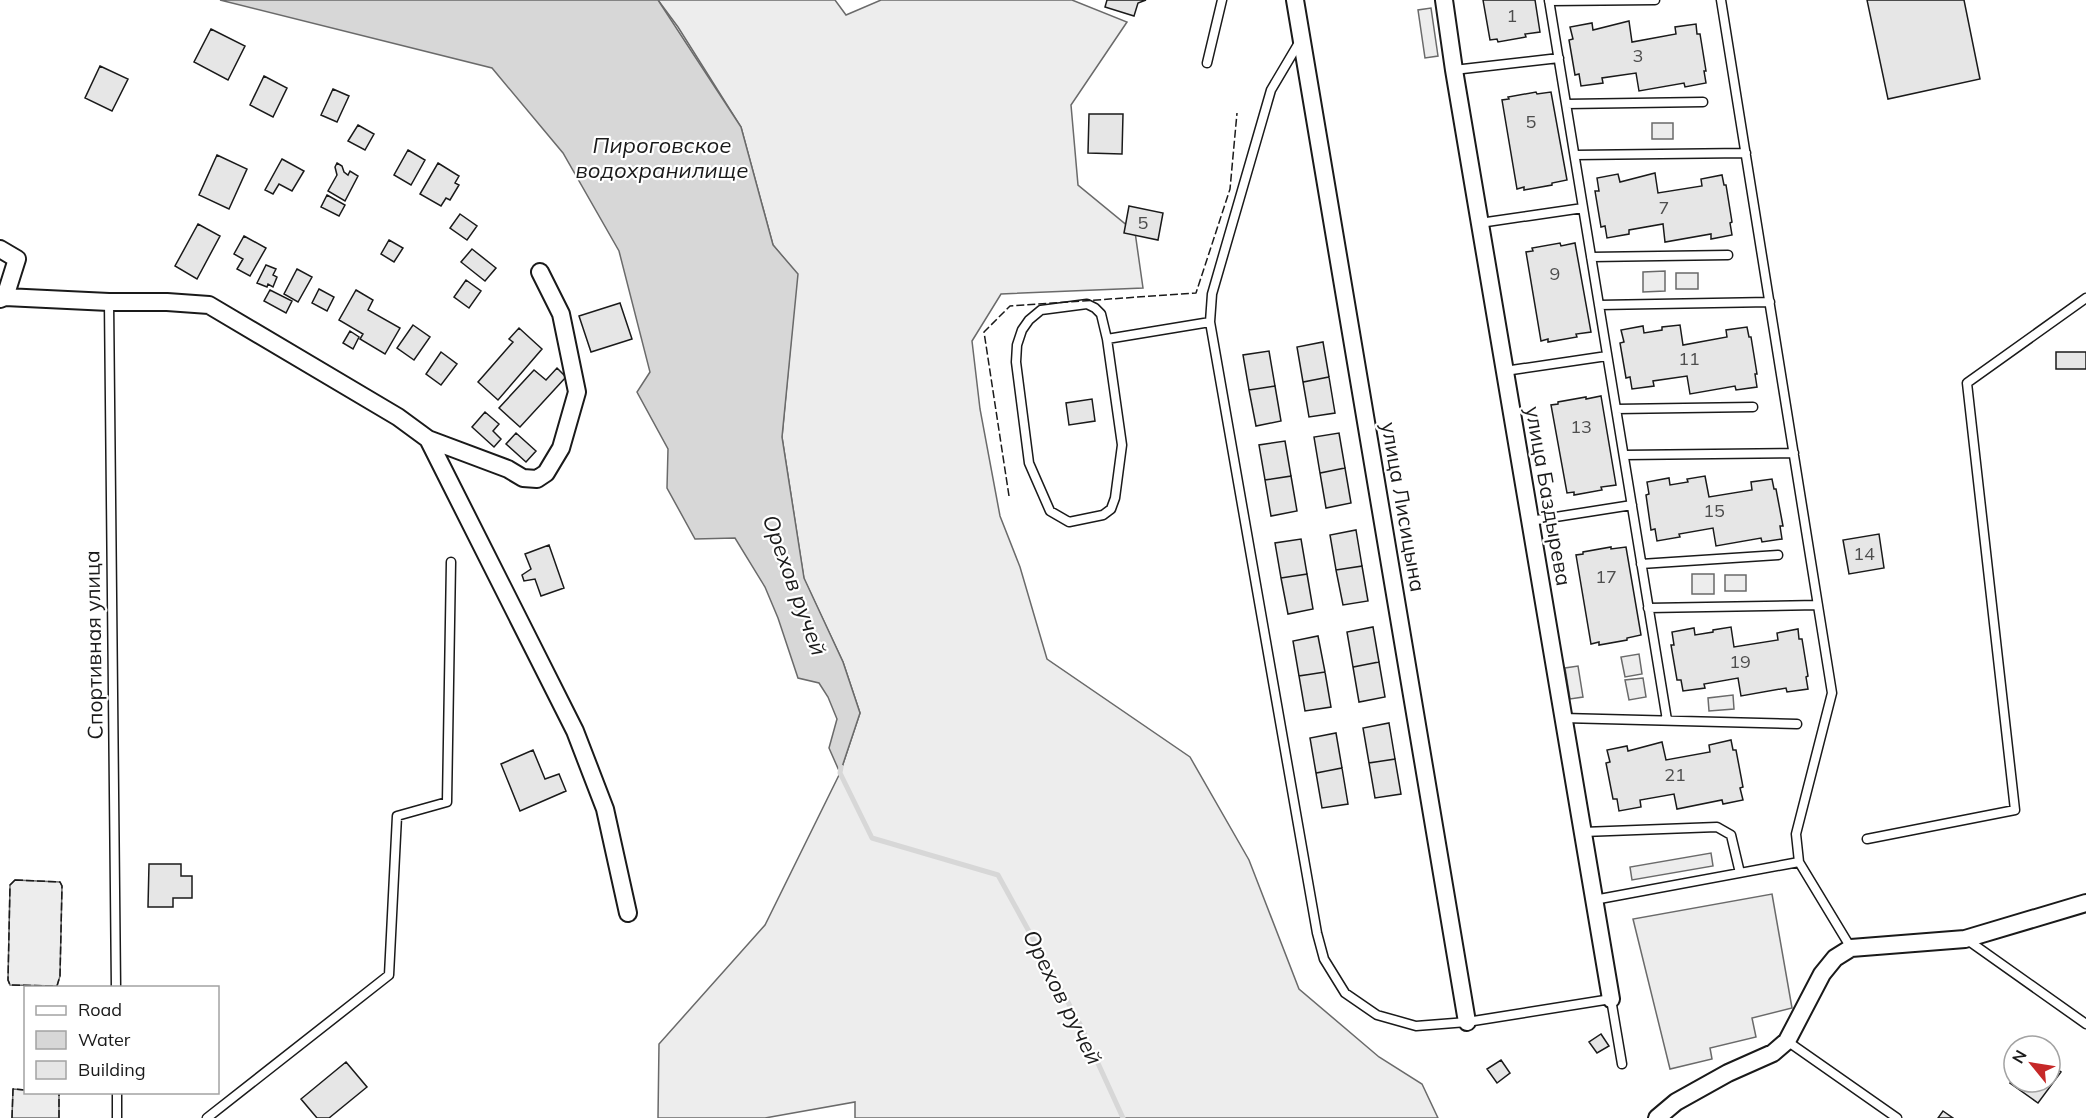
<svg xmlns="http://www.w3.org/2000/svg" width="2086" height="1118" viewBox="0 0 2086 1118" font-family="Mulish,sans-serif">
	<rect width="100%" height="100%" fill="#fff"/>
	<path fill="#ededed" stroke="#6a6a6a" stroke-width="1.5" d="M658,0H835L846,15L881,0H1072L1127,22L1071,105L1078,185L1135,232L1143,288L1001,294L972,341L980,409L1000,516L1020,567L1047,659L1190,757L1249,860L1299,989L1379,1057L1422,1084L1438,1118H855V1102L765,1118H658L659,1044L765,925L840,773L860,713L843,662L804,579L782,437L797,274L773,245L741,127L678,27Z
		M1431,8L1438,56L1425,58L1418,10Z
		M1652,123H1673V139H1652Z
		M1665,271V291L1643,292V272Z
		M1676,273H1698V289H1676Z
		M1692,574H1714V594H1692Z
		M1725,575H1746V591H1725Z
		M1639,654L1642,674L1625,677L1621,657Z
		M1578,666L1583,697L1570,699L1565,668Z
		M1643,678L1646,697L1629,700L1625,680Z
		M1733,695L1734,709L1709,711L1708,698Z
		M1711,853L1713,866L1632,880L1630,867Z
		M15,880L60,882L62,886L60,976L57,986L10,985L8,980L10,885Z
		M1772,894L1792,1008L1752,1018L1756,1037L1710,1048L1712,1059L1670,1069L1633,919Z
		M13,1089L25,1090L26,1092L59,1093V1118H12Z"/>
	<path fill="#d7d7d7" stroke="#6a6a6a" stroke-width="1.5" d="M220,0H658L741,127L773,245L798,274L782,437L804,578L843,662L860,713L840,773L829,748L837,719L828,697L819,683L798,678L778,618L765,587L735,538L695,539L667,488L668,449L637,392L650,372L619,251L563,153L492,68Z"/>
	<g fill="none" stroke-linecap="round" stroke-linejoin="round">
		<path stroke="#d7d7d7" stroke-width="5" d="M841,767L840,773L872,838L998,875L1081,1026L1123,1118"/>
	</g>
	<path fill="#e6e6e6" stroke="#1a1a1a" stroke-width="1.5" d="M1107,0H1146L1138,3L1134,16L1105,7Z
		M1483,0H1535L1540,32L1525,34L1526,37L1498,42L1497,39L1490,40Z
		M1867,0H1964L1980,79L1888,99Z
		M1629,21L1632,42L1676,34L1675,27L1696,24L1697,34H1700L1706,71H1704L1706,83L1685,87L1684,83L1639,91L1636,73L1602,78L1603,83L1581,86L1579,74L1575,75L1569,40L1573,39L1570,27L1592,23L1593,30Z
		M211,29L245,46L228,80L194,62Z
		M100,66L128,79L112,111L85,98Z
		M264,76L287,88L273,117L250,105Z
		M333,89L349,96L337,122L321,115Z
		M1536,92L1537,94L1551,92L1567,180L1552,183V185L1524,190V187L1517,189L1502,100L1509,99L1508,97Z
		M1089,114H1123L1122,154L1088,153Z
		M358,125L374,134L365,150L348,141Z
		M408,150L425,160L411,185L394,175Z
		M217,155L247,169L229,209L199,195Z
		M282,159L304,171L292,191L279,184L273,194L265,190Z
		M337,163L342,166L344,172L348,175L350,171L358,176L345,201L328,191L337,175L335,167Z
		M438,163L459,176L455,183L459,185L450,200L446,198L441,206L420,194Z
		M1655,173L1658,193L1702,186L1701,179L1722,175L1724,185H1726L1732,222L1730,223L1732,235L1711,239V234L1665,242L1663,224L1629,230V234L1607,238L1605,226L1601,227L1595,191H1599L1597,178L1618,174L1620,182Z
		M327,195L345,205L339,216L321,207Z
		M1129,206L1163,213L1158,240L1124,233Z
		M460,214L477,226L467,240L450,228Z
		M198,224L220,236L197,279L175,266Z
		M244,236L266,248L250,276L237,269L243,259L234,254Z
		M389,240L403,248L394,262L381,254Z
		M1560,243L1561,246L1575,243L1591,332L1576,334L1577,337L1548,342V339L1541,341L1526,252L1533,251L1532,248Z
		M472,249L496,268L485,281L461,262Z
		M266,265L276,269L273,275L277,277L273,287L268,284L267,287L257,283Z
		M297,269L312,277L298,302L284,294Z
		M466,280L481,291L469,308L454,297Z
		M319,289L334,297L327,311L312,303Z
		M270,290L292,301L286,313L264,301Z
		M356,290L373,300L368,310L400,328L385,354L360,339L363,334L339,320Z
		M620,303L632,339L591,352L579,316Z
		M413,325L430,337L414,360L397,348Z
		M1680,325L1683,345L1727,337L1726,330L1747,327L1749,337H1751L1757,374H1755L1757,387L1736,390L1735,386L1690,394L1687,376L1653,381L1654,386L1632,389L1630,377L1626,378L1620,343L1624,342L1621,330L1643,326L1644,333L1662,330V327Z
		M519,328L542,349L498,400L478,382L513,342L509,339Z
		M350,331L359,337L353,349L343,343Z
		M1323,342L1329,377L1303,382L1297,347Z
		M1269,351L1275,386L1249,390L1243,355Z
		M441,352L457,364L441,385L426,374Z
		M2056,352H2086V369H2056Z
		M557,368L566,377L520,427L499,408L534,370L546,380Z
		M1329,377L1335,413L1309,417L1303,382Z
		M1275,386L1281,421L1256,426L1249,390Z
		M1601,396L1616,485L1601,487L1602,490L1574,495V492L1567,493L1551,405L1558,404V402L1586,397V399Z
		M1092,399L1095,421L1069,425L1066,403Z
		M485,412L499,424L493,431L501,439L494,447L472,427Z
		M516,433L536,451L526,462L506,444Z
		M1339,433L1345,468L1320,473L1314,437Z
		M1285,441L1291,476L1265,480L1259,445Z
		M1345,468L1351,503L1326,508L1320,473Z
		M1291,476L1297,511L1271,516L1265,480Z
		M1705,476L1709,497L1752,490L1751,482L1772,479L1774,489H1776L1783,526H1780L1782,539L1762,542L1761,538L1716,546L1713,528L1679,534L1680,537L1657,541L1655,529L1651,530L1646,495L1649,494L1647,482L1669,478L1670,485L1688,482L1687,479Z
		M1356,530L1362,566L1336,570L1330,535Z
		M1879,534L1884,568L1849,574L1843,540Z
		M1301,539L1307,574L1281,578L1275,543Z
		M549,545L564,588L541,596L535,579L524,581L522,575L531,569L525,554Z
		M1611,547V549L1626,547L1641,635L1627,638V640L1599,645V642L1591,644L1576,555L1583,554V552Z
		M1362,566L1368,601L1343,605L1336,570Z
		M1307,574L1313,609L1288,614L1281,578Z
		M1373,627L1379,662L1353,667L1347,632Z
		M1731,627L1734,647L1778,640L1777,633L1798,629L1799,639H1802L1808,676L1806,677L1808,689L1787,692L1786,688L1741,696L1738,678L1704,684L1705,688L1683,691L1681,680H1677L1671,645H1674L1672,632L1694,628L1695,635L1713,632V630Z
		M1318,636L1325,672L1299,676L1293,641Z
		M1379,662L1385,697L1359,702L1353,667Z
		M1325,672L1331,707L1305,711L1299,676Z
		M1389,723L1395,759L1369,763L1363,728Z
		M1336,733L1342,768L1316,773L1310,738Z
		M1731,740L1733,750H1736L1743,787L1740,788L1743,800L1723,804L1722,800L1677,809L1674,794L1640,800L1641,807L1619,811L1617,799H1613L1606,763L1610,762L1607,750L1627,746L1628,751L1662,742L1666,760L1710,752L1709,745Z
		M533,750L545,779L559,774L566,791L520,811L501,764Z
		M1395,759L1401,794L1375,798L1369,763Z
		M1342,768L1348,804L1322,808L1316,773Z
		M149,864H181V876H192V898H173V907H148Z
		M1601,1034L1609,1046L1597,1053L1589,1042Z
		M1501,1060L1510,1073L1497,1083L1487,1069Z
		M346,1062L367,1087L329,1118H317L301,1099Z
		M2050,1064L2061,1072L2038,1103L2010,1083L2014,1078V1082H2050Z
		M1943,1111L1953,1118H1938Z"/>
	<g fill="none" stroke-linecap="round" stroke-linejoin="round">
		<defs>
			<path id="lane" d="M1549,0L1667,720
				M1721,0L1832,693L1796,834L1799,862L1851,948
				M1549,1L1655,0
				M1300,41L1271,90L1212,294L1210,322L1317,933L1324,959L1345,993L1377,1015L1416,1026L1467,1022L1611,999L1622,1064
				M1207,63L1222,0
				M1454,70L1559,58
				M1566,104L1703,102
				M1575,155L1746,153
				M1480,223L1583,208
				M1591,257L1728,255
				M109,302L116,988
				M1087,304L1095,308L1101,314L1107,339L1122,445L1115,498L1111,509L1103,515L1069,522L1050,511L1029,463L1016,362L1017,345L1022,330L1029,320L1041,310Z
				M1599,305L1770,302
				M1107,339L1210,322
				M1505,371L1607,356
				M1616,409L1753,407
				M1624,455L1794,453
				M1530,521L1632,505
				M1641,564L1778,555
				M1648,608L1818,605
				M1563,718L1797,724
				M1583,832L1717,827L1731,835L1740,873
				M1867,839L2015,810L1967,383L2086,298
				M1594,900L1799,862
				M1966,939L2086,1024
				M1787,1041L1897,1118
				M117,1092V1118
				M207,1118L389,975L397,816L447,802L451,562"/>
			<path id="street" d="M1295,0L1467,1022
				M1444,0L1454,70L1611,999
				M0,249L17,259L5,297
				M0,299L5,297L109,302H167L209,305L398,417L428,439L575,731L605,809L628,913
				M428,439L508,469L523,478L537,479L546,473L561,448L577,392L561,314L540,272
				M1657,1118L1676,1102L1728,1073L1773,1053L1787,1041L1822,974L1835,958L1851,948L1965,939L2086,903"/>
		</defs>
		<use href="#lane" stroke="#1a1a1a" stroke-width="11"/>
		<use href="#street" stroke="#1a1a1a" stroke-width="20"/>
		<use href="#lane" stroke="#fff" stroke-width="8"/>
		<use href="#street" stroke="#fff" stroke-width="16"/>
		<path stroke="#1a1a1a" stroke-width="1.5" stroke-dasharray="8 3" stroke-linecap="butt" d="M1009,496L984,332L1010,306L1196,293L1230,189L1237,113
			M15,880L60,882L62,886L60,976L57,986L10,985L8,980L10,885Z
			M12,1118L13,1089L26,1090
			M59,1118V1092"/>
	</g>
	<g text-anchor="middle" stroke-width="4.5" stroke-linejoin="round" paint-order="stroke">
		<g font-size="18" fill="#4d4d4d">
			<text x="1512" y="22">1</text>
			<text x="1638" y="62">3</text>
			<text x="1531" y="128">5</text>
			<text x="1664" y="214">7</text>
			<text x="1143" y="229">5</text>
			<text x="1555" y="280">9</text>
			<text x="1689" y="365">11</text>
			<text x="1581" y="433">13</text>
			<text x="1714" y="517">15</text>
			<text x="1864" y="560">14</text>
			<text x="1606" y="583">17</text>
			<text x="1740" y="668">19</text>
			<text x="1675" y="781">21</text>
		</g>
		<g font-size="21" fill="#1a1a1a" stroke="#fff">
			<text transform="translate(1548 496) rotate(80)" y="7">улица Баздырева</text>
			<text transform="translate(1403 507) rotate(80)" y="7">улица Лисицына</text>
			<text transform="translate(94 645) rotate(-91)" y="7">Спортивная улица</text>
		</g>
		<g font-size="22" font-style="italic" fill="#1a1a1a" stroke="#fff">
			<text x="662" y="153">Пироговское<tspan x="662" dy="25">водохранилище</tspan></text>
			<text transform="translate(795 585) rotate(70)" y="8">Орехов ручей</text>
			<text transform="translate(1063 997) rotate(63)" y="8">Орехов ручей</text>
		</g>
	</g>
	<rect x="24" y="986" width="195" height="108" fill="#ffffff" stroke="#a3a3a3" stroke-width="1.5"/>
	<rect x="36" y="1006" width="30" height="9" fill="#ffffff" stroke="#a3a3a3" stroke-width="1.5"/>
	<text x="78" y="1016" font-size="18" fill="#1a1a1a">Road</text>
	<rect x="36" y="1031" width="30" height="18" fill="#d7d7d7" stroke="#a3a3a3" stroke-width="1.5"/>
	<text x="78" y="1046" font-size="18" fill="#1a1a1a">Water</text>
	<rect x="36" y="1061" width="30" height="18" fill="#e6e6e6" stroke="#a3a3a3" stroke-width="1.5"/>
	<text x="78" y="1076" font-size="18" fill="#1a1a1a">Building</text>
	<g transform="translate(2032 1064) rotate(300)"><circle r="28" fill="#ffffff" stroke="#a3a3a3" stroke-width="1.5"/>
	<path d="M0-4.5L10 22L0 15L-10 22Z" fill="#c62828"/>
	<text y="-9" font-size="16" font-weight="bold" text-anchor="middle" fill="#1a1a1a">N</text>
	</g>
</svg>
